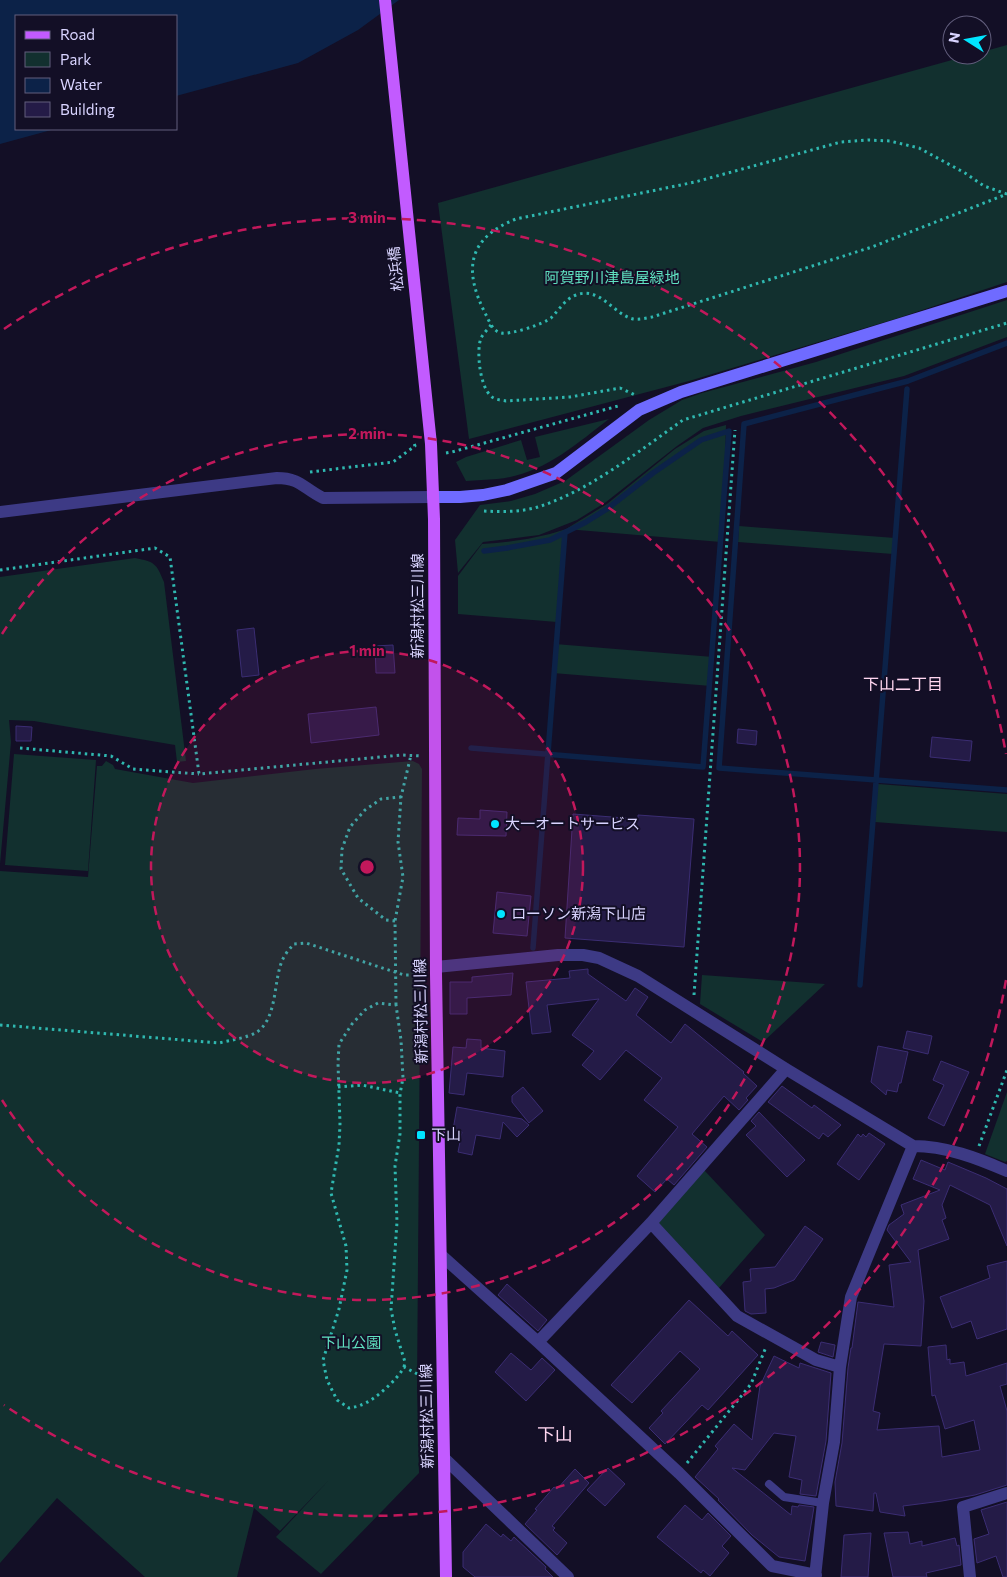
<svg xmlns="http://www.w3.org/2000/svg" width="1007" height="1577" viewBox="0 0 1007 1577" font-family="Commissioner,'Noto Sans JP',sans-serif">
	<rect width="100%" height="100%" fill="#130f26"/>
	<path fill="#12302f" d="M1007,45V282L895,319L689,381L469,439L438,203L970,55H982V52Z
		M1007,300V337L904,376L741,416L703,428L677,446L606,502L577,520L539,535L483,542L458,573L455,540L480,505L511,501L535,494L565,481L649,420L682,400L702,393L816,362Z
		M609,419C575,445 542,475 497,479C487,480 476,480 466,481L456,462L466,457L521,440L527,460L540,457L535,437Z
		M726,425L725,464L726,471L721,542L566,529L607,504L675,449L704,431Z
		M739,526L895,538L893,554L738,542Z
		M563,530L557,622L458,614V576L482,544C511,542 535,539 563,530Z
		M135,558C155,562 156,563 164,582L186,761L177,762L175,745L34,721L9,720L11,742L0,864V577Z
		M555,644L713,657L711,686L553,673Z
		M14,754L96,760L88,871L5,865Z
		M106,761L113,765L115,769L193,783L315,769L413,761L419,764L422,769L417,1388L419,1473L321,1574L276,1537L329,1480L280,1531L254,1508L237,1577H145L57,1498L0,1563V871L88,877L97,766H102Z
		M878,784L1007,794V832L875,822Z
		M702,975L825,984L763,1042L700,1004Z
		M1007,1092V1161L1005,1162L985,1154Z
		M704,1170L765,1235L719,1288L657,1223Z"/>
	<path fill="#0c2248" d="M0,0H399L358,30L298,63L176,96V16H16V129H55L0,144Z"/>
	<g fill="none" stroke-linecap="round" stroke-linejoin="round">
		<path stroke="#0c2248" stroke-width="5.5" d="M1007,343L908,381L744,424L719,768L1007,790
			M471,748L703,767L729,431L701,440L653,473L607,509L586,522L550,540L507,548L484,551
			M533,948L565,532
			M860,985L907,389"/>
	</g>
	<path fill="#241b47" stroke="#3b2d73" d="M254,628L259,675L242,677L237,630Z
		M393,645L395,673H376L375,646Z
		M376,707L379,735L311,743L308,714Z
		M16,726L32,727L31,741H16Z
		M738,729L757,731L756,745L737,743Z
		M932,737L972,741L970,761L930,757Z
		M480,810L507,812L506,836L457,835L458,818L480,819Z
		M573,814L638,819V815L694,819L684,947L565,938Z
		M497,892L531,896L527,936L493,933Z
		M588,969V974L626,1001L635,988L648,997L636,1015L671,1043L685,1024L744,1072L743,1073L757,1086L746,1098L748,1100L739,1110L724,1096L692,1134L707,1147L674,1185L667,1179L655,1192L637,1176L678,1127L644,1100L662,1078L626,1050L600,1080L582,1065L594,1051L572,1035L599,999L547,1005L551,1032L532,1034L526,982L570,978L569,971Z
		M513,973L511,995L467,998V1014H450V982H472V977Z
		M907,1031L932,1036L928,1054L903,1048Z
		M467,1039L481,1040V1048L505,1051L503,1077L467,1073L464,1095L449,1093L453,1047L466,1048Z
		M878,1046L908,1052L901,1083H899L897,1092L887,1090L886,1095L871,1082Z
		M941,1061L969,1072L944,1126L928,1118L944,1085L933,1080Z
		M782,1086L812,1108L814,1105L841,1125L828,1137L823,1133L819,1139L768,1102Z
		M523,1087L543,1111L529,1123L512,1102V1096Z
		M457,1107L522,1119L529,1125L517,1137L503,1122L500,1139L476,1135L472,1155L458,1152L462,1132L453,1130Z
		M759,1112L805,1160L787,1177L746,1135L756,1126L751,1121Z
		M869,1133L885,1144L859,1180L837,1164L858,1134L861,1137L863,1134L866,1137Z
		M921,1160L945,1170L948,1162L986,1178L1007,1189V1246L990,1205L950,1185L942,1205L946,1218L942,1220L949,1239L918,1250L924,1301L921,1346L884,1344L873,1411L880,1413L877,1430L939,1426L942,1457L980,1450L974,1420L945,1429L935,1395L932,1396L928,1347L946,1345L947,1360L950,1359V1364L964,1362L966,1376L1007,1363V1384L1000,1386L1007,1411V1485L975,1495L942,1501L903,1506L905,1516L880,1512L876,1493H874L873,1511L836,1506L835,1482L842,1443L848,1368L851,1348H852L858,1302L894,1307L889,1265L911,1262L887,1230L889,1225L904,1214L901,1205L940,1190L913,1179Z
		M805,1226L823,1239L794,1280L774,1288L765,1289L766,1313L751,1314L745,1311L743,1282L751,1281L750,1269L775,1267Z
		M1007,1261V1329L977,1339L971,1321L952,1328L940,1297L990,1278L987,1266Z
		M507,1284L547,1320L538,1331L498,1295Z
		M689,1300L728,1336L732,1331L758,1355L708,1410L702,1405L665,1444L649,1428L663,1413L661,1411L700,1369L680,1351L632,1403L611,1385Z
		M821,1342L835,1345L833,1357L818,1352Z
		M511,1353L531,1370L542,1358L555,1370L526,1401L495,1372Z
		M774,1356L799,1368L800,1363L831,1373L826,1441L816,1496L800,1494L802,1480L789,1477L796,1436L774,1433L745,1470L732,1468L791,1515L792,1506L798,1507L799,1505L814,1507L805,1561L779,1557L752,1535L718,1500L719,1499L695,1477L718,1449L715,1446L734,1424L752,1440L760,1386Z
		M608,1468L625,1484L605,1506L587,1490Z
		M575,1469L589,1483L552,1526L555,1528L553,1530L567,1543L557,1555L525,1524L537,1510L535,1509L554,1487L557,1489Z
		M1007,1502V1577H1003L996,1556L977,1563L974,1539L989,1534L981,1510Z
		M685,1505L702,1520L708,1513L731,1536L722,1546L729,1553L710,1576L703,1570L701,1573L657,1537Z
		M486,1524L501,1537L503,1534L511,1541L514,1537L546,1567L545,1569L553,1577H475L463,1567V1552Z
		M908,1532L910,1544L922,1541V1546L955,1538L957,1546L959,1545L961,1565L926,1573L927,1577H893L884,1533Z
		M871,1533L868,1577H841L844,1535Z"/>
	<g fill="none" stroke-linecap="round" stroke-linejoin="round">
		<path stroke="#2fb8b0" stroke-width="3" stroke-dasharray="2.5 4" stroke-linecap="butt" d="M1007,194L984,186L965,173L919,148L890,141L868,140L841,142L695,182L516,219C468,238 463,269 485,313C489,320 492,331 501,333C510,335 544,324 551,318C559,310 565,299 576,295C600,286 613,314 633,319C639,320 647,318 652,317L872,247L1007,194
			M491,325C488,329 483,334 481,338C476,351 480,387 491,396C495,400 501,400 506,401L570,397L620,388L635,395
			M446,453L452,452L618,406
			M310,472L393,462L415,446L414,443
			M484,511C502,512 521,512 538,507C589,491 639,451 683,420L1007,323
			M0,570L155,548L170,557L199,774L402,755L422,756
			M20,748L111,756L133,769L199,774
			M395,921L386,920L358,898L341,869L342,849L350,827L365,810L381,799L401,797
			M694,995L735,430
			M396,1005L395,921L403,877L398,842L401,797L411,755
			M0,1025L219,1043C231,1040 247,1038 257,1032C276,1019 274,986 280,967C282,958 288,950 294,944L306,943L404,975H421
			M338,1087L362,1085L400,1093
			M979,1146L1007,1070
			M404,1367L405,1362L395,1330L391,1309L397,1222L395,1166L400,1134V1094L403,1078L401,1040L396,1005L378,1003L365,1010L352,1024L339,1044L338,1063L340,1124L339,1145L331,1193L346,1246L347,1270L339,1309L323,1360L327,1380L337,1400L349,1408C353,1407 357,1407 361,1405C374,1401 398,1379 404,1367L423,1377
			M687,1463L751,1384L766,1347"/>
		<path stroke="#3d3a85" stroke-width="8" d="M769,1484L784,1497L823,1503"/>
		<path stroke="#3d3a85" stroke-width="12" d="M0,512L277,478C300,478 303,488 323,498L433,497
			M436,967L558,955H583L599,958L638,976L786,1069L913,1146C946,1146 977,1158 1007,1171
			M651,1223L737,1316L816,1360L840,1367
			M442,1256L538,1342L679,1473L772,1566L816,1575
			M538,1342L651,1223L786,1069
			M444,1458L568,1577
			M815,1577L823,1503L834,1442L840,1367L851,1297L913,1146
			M970,1577L963,1507L1007,1493"/>
		<path stroke="#6f6bff" stroke-width="12" d="M433,497H460L483,495L507,490L556,473L639,410L681,392L1007,291"/>
		<path stroke="#c25bff" stroke-width="12" d="M385,0L431,444L434,519L436,974L446,1577"/>
	</g>
	<circle cx="367" cy="867" r="216" fill="#c2185b" fill-opacity=".12"/>
	<g fill="none" stroke="#c2185b" stroke-width="2.5" stroke-dasharray="9 6">
		<circle cx="367" cy="867" r="216"/>
		<path d="M2 634A433 433 0 1 1 2 1100"/>
		<path d="M1006 980A649 649 0 0 1 4 1405M4 329A649 649 0 0 1 1006 754"/>
	</g>
	<g fill="#00e5ff" stroke="#130f26" stroke-width="2">
		<circle cx="495" cy="824" r="5"/>
		<circle cx="501" cy="914" r="5"/>
		<rect x="416" y="1130" width="10" height="10" rx="2.5"/>
	</g>
	<g text-anchor="middle" stroke-width="4" stroke-linejoin="round" paint-order="stroke">
		<g font-size="15" fill="#d9d4ff" stroke="#130f26">
			<text transform="translate(396 269) rotate(-96)" y="5">松浜橋</text>
			<text transform="translate(418 606) rotate(-90)" y="5">新潟村松三川線</text>
			<text transform="translate(421 1011) rotate(-91)" y="5">新潟村松三川線</text>
			<text transform="translate(427 1416) rotate(-91)" y="5">新潟村松三川線</text>
		</g>
		<g font-size="15" fill="#5fe0c0" stroke="#130f26">
			<text x="612" y="283">阿賀野川津島屋緑地</text>
			<text x="351" y="1348">下山公園</text>
		</g>
		<g font-size="15" fill="#d9d4ff" stroke="#130f26" text-anchor="start">
			<text x="505" y="829">大一オートサービス</text>
			<text x="511" y="919">ローソン新潟下山店</text>
			<text x="431" y="1140">下山</text>
		</g>
		<g font-size="16" fill="#ffd6f0" stroke="#130f26">
			<text x="903" y="690">下山二丁目</text>
		</g>
		<g font-size="18" fill="#ffd6f0" stroke="#130f26">
			<text x="555" y="1441">下山</text>
		</g>
	</g>
	<circle cx="367" cy="867" r="8" fill="#c2185b" stroke="#130f26" stroke-width="2.5"/>
	<g font-size="15" text-anchor="middle" font-weight="bold" fill="#c2185b" stroke="#130f26" stroke-width="4" stroke-linejoin="round" paint-order="stroke">
		<text x="367" y="223">3 min</text>
		<text x="367" y="439">2 min</text>
		<text x="367" y="656">1 min</text>
	</g>
	<rect x="15" y="15" width="162" height="115" fill="#130f26" stroke="#625e7d"/>
	<rect x="25" y="31" width="25" height="8" fill="#c25bff" stroke="#625e7d"/>
	<text x="60" y="40" font-size="15" fill="#d9d4ff">Road</text>
	<rect x="25" y="52" width="25" height="15" fill="#12302f" stroke="#625e7d"/>
	<text x="60" y="65" font-size="15" fill="#d9d4ff">Park</text>
	<rect x="25" y="78" width="25" height="15" fill="#0c2248" stroke="#625e7d"/>
	<text x="60" y="90" font-size="15" fill="#d9d4ff">Water</text>
	<rect x="25" y="102" width="25" height="15" fill="#241b47" stroke="#625e7d"/>
	<text x="60" y="115" font-size="15" fill="#d9d4ff">Building</text>
	<g transform="translate(967 40) rotate(281)"><circle r="24" fill="#130f26" stroke="#625e7d"/>
	<path d="M0-4L9 19L0 12L-9 19Z" fill="#00e5ff"/>
	<text y="-8" font-size="14" font-weight="bold" text-anchor="middle" fill="#d9d4ff">N</text>
	</g>
</svg>
